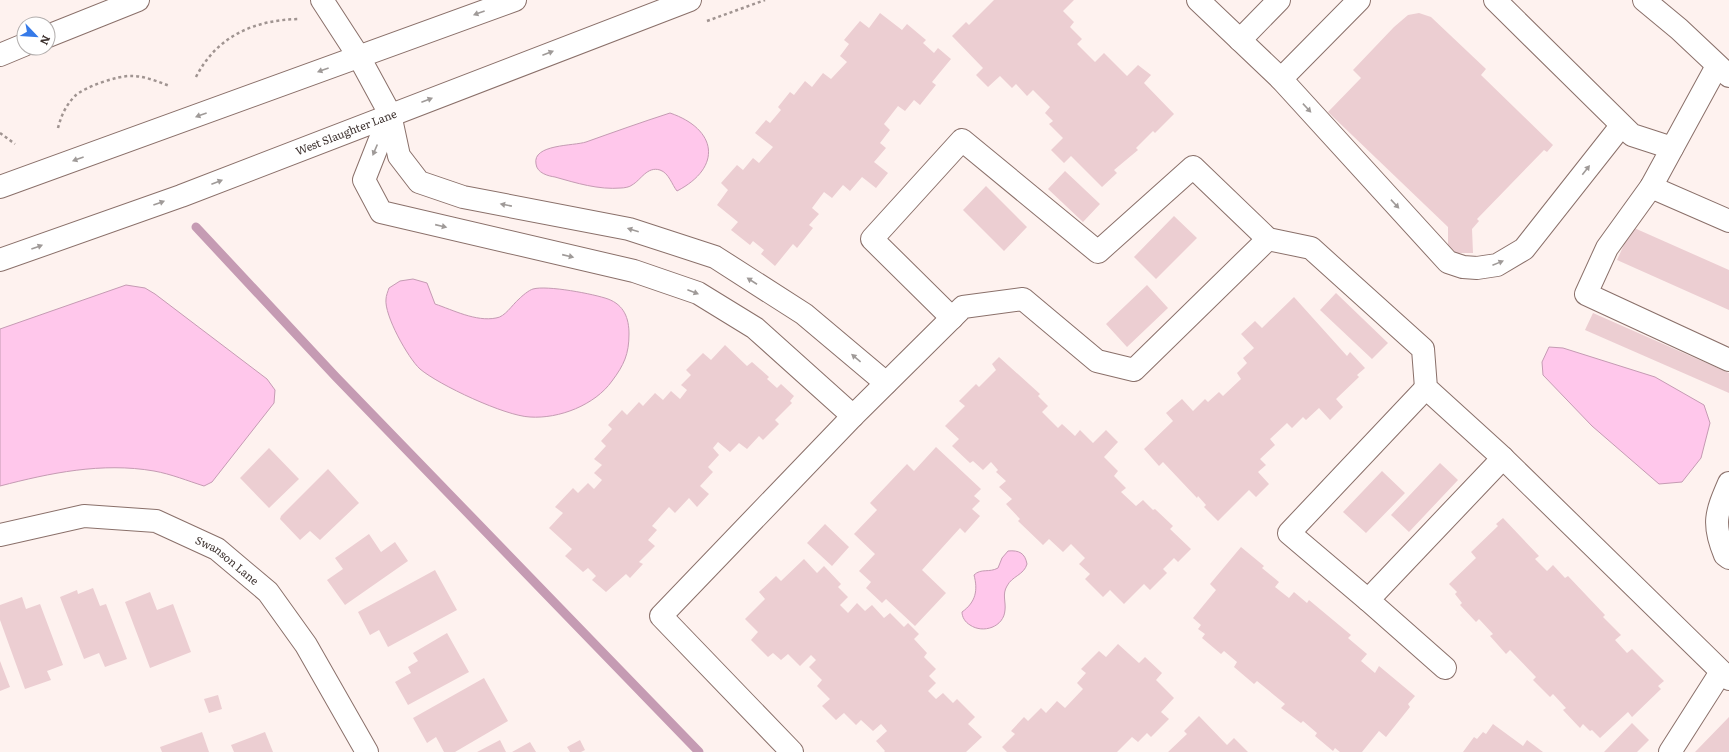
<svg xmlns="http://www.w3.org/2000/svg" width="1729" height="752" viewBox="0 0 1729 752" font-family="Literata,serif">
	<rect width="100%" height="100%" fill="#fef2ef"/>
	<path fill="#ffc7eb" stroke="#c59bb3" d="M670,113C717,129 723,167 677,191C672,185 669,173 660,170C647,166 641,180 632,185C630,187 624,188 621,188C599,190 576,183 555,177C548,176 537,173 536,164C532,144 574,146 586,142C614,132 642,122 670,113Z
		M413,279L427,283L435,304C453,310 476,322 496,318C505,317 512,305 519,299C522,296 529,290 533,289C547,285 594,294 608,299C624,305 629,318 629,334C629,354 624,365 612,381C595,405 559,419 530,417C505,416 439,385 420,369C408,358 384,315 386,299C386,296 388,291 389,288L400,281Z
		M126,285L145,288L155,294L267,379L275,390L274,403L212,482L204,486C188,481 171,474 154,471C102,462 50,473 0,486V329Z
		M1549,347L1563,348L1655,377L1704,405L1710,423L1701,458L1682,482L1659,484L1592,426L1543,375L1542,362Z
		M1008,551C1019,550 1025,553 1027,564C1024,575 1012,576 1007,586C1002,594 1006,602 1005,610C1004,627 983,634 970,625C965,622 962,617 962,612C976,602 978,590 974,575C981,568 989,573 998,568L1002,558Z"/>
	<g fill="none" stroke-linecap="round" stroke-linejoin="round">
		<path stroke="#c59bb3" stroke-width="9" d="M196,227L336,377L699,752"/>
	</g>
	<path fill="#ecced2" d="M994,0H1074L1063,11L1074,22L1070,27L1082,39L1077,44L1095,62L1104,53L1127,76L1138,65L1151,75L1144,83L1174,114L1155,133L1153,131L1136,148L1138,150L1114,170L1117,173L1102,187L1071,156L1064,163L1051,150L1063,138L1049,124L1053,121L1045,113L1050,107L1033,90L1027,96L1016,84L1012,88L1000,76L988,87L976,75L983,68L952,36L966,22L969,25Z
		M880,13L902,30L907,24L926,40L923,43L934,53L938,48L951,59L932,82L936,85L920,105L914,100L905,111L898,106L884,124L890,130L880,143L886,148L874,162L888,173L876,188L862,177L850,191L843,185L832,198L824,192L812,208L819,214L809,225L813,228L797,248L793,244L775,266L761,254L764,250L753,241L750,245L731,230L738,222L717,205L728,190L721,183L737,165L743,170L753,158L759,163L773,147L755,133L766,120L770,123L781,110L778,107L790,92L794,95L805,81L812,87L823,73L831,79L847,62L840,56L849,44L844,40L860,21L869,28Z
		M1419,13L1431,17L1486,69L1481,75L1553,145L1547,152L1544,150L1477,219L1479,221L1472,229L1473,253H1448V227L1328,112L1361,78L1353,70L1394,27L1408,15Z
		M1065,171L1100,204L1083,222L1048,189Z
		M986,186L1027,227L1004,251L963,210Z
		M1174,216L1197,238L1156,279L1134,257Z
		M1632,227L1729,270V310L1617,260Z
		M1147,285L1168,308L1127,347L1106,324Z
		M1336,293L1388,343L1372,359L1320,310Z
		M1294,297L1347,356L1350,352L1365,368L1357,375L1359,377L1336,399L1343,407L1330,420L1319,408L1306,420L1303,417L1292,428L1287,423L1270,439L1275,445L1260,459L1266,465L1258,472L1269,484L1256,497L1249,490L1218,521L1204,507L1206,505L1198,496L1197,498L1163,462L1159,466L1144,449L1173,421L1166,413L1182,399L1193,411L1205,399L1208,402L1219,392L1223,396L1241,379L1237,373L1247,363L1243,358L1254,348L1241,334L1255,321L1262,328Z
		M1593,313L1729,373V393L1585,330Z
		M725,345L747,366L752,362L769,377L767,379L777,388L781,384L794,396L790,401L792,403L775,420L779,424L763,440L759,436L747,449L739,443L730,452L718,442L713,448L719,455L708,467L713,472L700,486L709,494L697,507L689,498L675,513L669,507L652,526L657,530L648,540L655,546L639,562L643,564L630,578L626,574L606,592L592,580L596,576L588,568L583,572L565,556L572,549L549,528L563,513L555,507L573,488L578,493L588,483L594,489L602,480L594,473L602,465L594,459L606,446L601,441L612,429L608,425L622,410L627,415L639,402L643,406L655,393L663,400L671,391L680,399L687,390L681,385L691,375L686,370L703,353L711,360Z
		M999,357L1040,394L1038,396L1048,406L1042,412L1058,428L1062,424L1075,436L1080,430L1093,443L1106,430L1118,442L1104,457L1118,471L1114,476L1126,488L1121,492L1136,506L1143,500L1153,510L1155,509L1173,526L1170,529L1191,549L1178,562L1174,558L1163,569L1167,573L1150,590L1144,584L1124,604L1110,590L1103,597L1085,579L1090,574L1079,564L1085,558L1071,544L1063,552L1049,539L1043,545L1018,521L1020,519L1006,504L1012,499L999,487L1006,481L996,472L998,470L991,462L983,470L973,461L970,463L952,446L959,439L945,426L965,406L959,401L976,384L979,387L996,370L992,364Z
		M936,447L981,489L974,496L980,501L972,509L980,516L965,533L960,528L922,570L946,593L915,626L886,599L882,603L866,588L871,582L859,571L875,554L854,534L877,510L870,503L907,464L914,471Z
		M269,448L299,479L269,508L240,478Z
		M1440,463L1458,480L1409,532L1391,515Z
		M328,469L359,503L320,540L310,531L300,540L280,519L281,516Z
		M1382,471L1405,493L1366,533L1343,512Z
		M1503,518L1539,556L1535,559L1547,571L1553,565L1565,578L1568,576L1605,615L1603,617L1621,635L1615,640L1627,653L1632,649L1664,681L1658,686L1661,689L1632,717L1628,712L1600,738L1592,730L1590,731L1583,724L1580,728L1563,710L1566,708L1553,694L1550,697L1533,680L1536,677L1510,650L1506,654L1490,636L1493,634L1479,619L1476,622L1460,605L1462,603L1455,594L1457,592L1449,584L1476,558L1471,552L1498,526L1496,524Z
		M825,524L849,547L832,566L807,543Z
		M369,534L381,552L395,542L408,561L345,605L327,580L343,569L335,558Z
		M1241,547L1264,566L1262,568L1279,582L1275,587L1289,598L1294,592L1307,603L1309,600L1351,635L1348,638L1367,654L1361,661L1375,673L1379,666L1415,696L1408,704L1410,707L1386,737L1379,731L1362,752H1340L1335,748L1333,751L1315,736L1317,733L1303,721L1301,723L1281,708L1285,704L1257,681L1254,684L1234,667L1237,662L1224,651L1221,654L1202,638L1205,634L1198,629L1201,625L1193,618L1216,590L1210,584Z
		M804,559L817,573L824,566L841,584L838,587L848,597L840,605L848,613L857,603L865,611L872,605L884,618L890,613L904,627L908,623L919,634L914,639L927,653L924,657L936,669L929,676L936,683L928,691L936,699L943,693L953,703L957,699L975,717L968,724L982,737L966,752H884L885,751L876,741L887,731L881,724L873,731L861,720L856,725L844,713L836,720L822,706L830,699L817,686L822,680L809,667L816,660L811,655L800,666L788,654L781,660L773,653L768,657L751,640L758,632L745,619L765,599L759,592L776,576L781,581Z
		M435,570L457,610L388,647L379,630L370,635L358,612Z
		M93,588L100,606L106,604L127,659L105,667L99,653L84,659L60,597L77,590L78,594Z
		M150,592L157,610L173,604L191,652L150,668L125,602Z
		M22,597L26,609L40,604L63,665L47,671L51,680L25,689L0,620V605Z
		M447,633L469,672L408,705L395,682L411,673L408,667L418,661L413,653Z
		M1118,644L1139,663L1145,657L1162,673L1156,680L1174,698L1161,712L1169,719L1151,737L1147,733L1138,742L1132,737L1117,752H1007L1002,747L1015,734L1011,731L1024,717L1028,721L1041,708L1046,713L1057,701L1065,708L1083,689L1077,683L1086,673L1081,669L1099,651L1106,657Z
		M0,661L10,687L0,691Z
		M484,678L508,721L455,752H444L436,737L427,743L413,718Z
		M218,695L222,709L209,713L204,699Z
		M1199,716L1227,745L1234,738L1248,752H1168L1187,734L1184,731Z
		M1729,717V752H1695Z
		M1632,723L1649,740L1637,752H1604Z
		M1493,724L1523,746L1527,740L1543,752H1463L1474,737L1477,739L1483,732L1486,734Z
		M202,732L209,752H162L160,747Z
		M265,732L273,752H234L231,745Z
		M500,740L506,752H477Z
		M580,740L585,750L581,752H570L567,747Z
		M530,742L536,752H512Z"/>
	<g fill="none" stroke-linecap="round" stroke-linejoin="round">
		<defs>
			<g id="minor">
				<path d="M322,0L359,57"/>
				<path d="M1198,0L1281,79L1359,0"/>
				<path d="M1495,0L1632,135L1672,148"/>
				<path d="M48,36L138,0"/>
				<path d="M1240,40L1279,0"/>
				<path d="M0,55L24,45"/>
				<path d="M1717,66L1651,187L1607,248L1586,294L1729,360"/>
				<path d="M1281,79L1448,262L1463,267L1477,268L1497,265L1524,249L1621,126"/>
				<path d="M390,114L364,180L381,212L634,271L698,293L755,328L853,416"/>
				<path d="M390,114L399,156L419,182L463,197L629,229L715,257L804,314L886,383"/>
				<path d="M1651,187L1729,221"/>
				<path d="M952,318L872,239L962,140L1098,252L1193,167L1268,239L1311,248L1423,349L1426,388L1503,458L1729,679"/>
				<path d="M1729,483C1716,513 1712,524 1725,555L1729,558"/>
				<path id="s1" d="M0,535L84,516L156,521L217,549L268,592L306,645L367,752"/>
				<path d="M1368,600L1289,533L1426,388"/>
				<path d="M1445,668L1368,600L1503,458"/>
				<path d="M792,752L661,616L853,416L963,307L1023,299L1097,361L1134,370L1268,239"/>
				<path d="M1670,752L1721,672"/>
			</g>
			<g id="major">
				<path d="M1644,0L1679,29L1729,76"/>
				<path d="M359,57L390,114"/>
				<path d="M0,187L515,0"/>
				<path id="s2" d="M0,260L181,196L690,0"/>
			</g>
		</defs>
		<use href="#minor" stroke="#8a706a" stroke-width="24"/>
		<use href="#major" stroke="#8a706a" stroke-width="24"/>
		<path stroke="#a09491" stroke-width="2.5" stroke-dasharray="3 3" stroke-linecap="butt" d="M707,21L765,0
			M196,77C217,36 254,20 299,19
			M58,128C61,116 66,105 75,96C84,87 119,75 132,76C146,76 158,82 170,86
			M0,133L15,144"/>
		<use href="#minor" stroke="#fff" stroke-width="22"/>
		<use href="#major" stroke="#fff" stroke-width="22"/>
	</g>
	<defs><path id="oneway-solid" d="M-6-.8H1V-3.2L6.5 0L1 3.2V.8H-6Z"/></defs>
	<g fill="#9f9a98">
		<use href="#oneway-solid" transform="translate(479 13) rotate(160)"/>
		<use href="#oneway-solid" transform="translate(548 53) rotate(-21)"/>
		<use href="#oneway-solid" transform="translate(323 70) rotate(160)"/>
		<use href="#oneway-solid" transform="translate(427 100) rotate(-21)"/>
		<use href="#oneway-solid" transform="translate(1307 108) rotate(47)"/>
		<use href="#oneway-solid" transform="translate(201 115) rotate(160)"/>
		<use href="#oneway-solid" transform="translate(375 150) rotate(113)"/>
		<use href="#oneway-solid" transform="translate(78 159) rotate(160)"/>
		<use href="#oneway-solid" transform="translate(1586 170) rotate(-52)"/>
		<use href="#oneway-solid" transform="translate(217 182) rotate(-21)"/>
		<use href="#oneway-solid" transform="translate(159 203) rotate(-20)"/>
		<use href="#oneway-solid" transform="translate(1395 204) rotate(47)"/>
		<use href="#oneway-solid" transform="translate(506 205) rotate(-169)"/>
		<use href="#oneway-solid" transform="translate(441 226) rotate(13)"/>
		<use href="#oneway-solid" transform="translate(633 230) rotate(-163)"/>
		<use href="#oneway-solid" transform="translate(37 247) rotate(-20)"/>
		<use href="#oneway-solid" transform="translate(568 256) rotate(13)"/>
		<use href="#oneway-solid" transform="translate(1498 263) rotate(-22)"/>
		<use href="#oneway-solid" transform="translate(752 281) rotate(-147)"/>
		<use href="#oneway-solid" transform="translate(693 292) rotate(21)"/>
		<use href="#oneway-solid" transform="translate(856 358) rotate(-140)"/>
	</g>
	<g text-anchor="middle" stroke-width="4" stroke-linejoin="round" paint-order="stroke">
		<g font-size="11" fill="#3f3431" stroke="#fff">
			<text dy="4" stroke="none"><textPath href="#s2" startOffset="369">West Slaughter Lane</textPath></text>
			<text dy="4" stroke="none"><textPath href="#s1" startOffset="240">Swanson Lane</textPath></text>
		</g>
	</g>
	<g transform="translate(36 36) rotate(115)"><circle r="19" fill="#ffffff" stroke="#b2aead"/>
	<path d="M0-3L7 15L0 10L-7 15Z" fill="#367ae8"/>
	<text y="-6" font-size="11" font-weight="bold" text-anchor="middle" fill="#3f3431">N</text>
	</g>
</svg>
